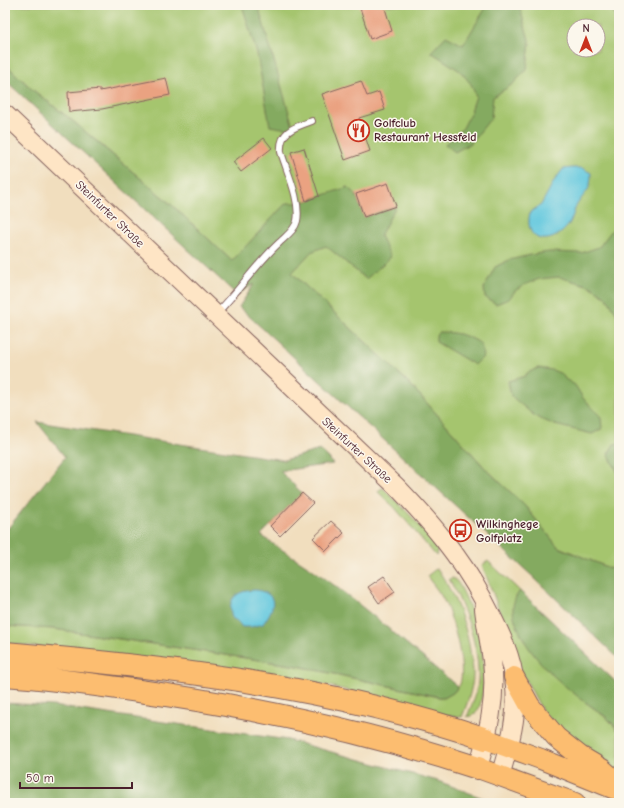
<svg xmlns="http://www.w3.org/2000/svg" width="624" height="808" viewBox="0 0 624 808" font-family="'Comic Neue',sans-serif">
	<rect width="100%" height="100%" fill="#fbf7ec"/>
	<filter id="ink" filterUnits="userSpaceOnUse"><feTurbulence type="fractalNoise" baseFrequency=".025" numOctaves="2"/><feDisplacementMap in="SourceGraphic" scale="8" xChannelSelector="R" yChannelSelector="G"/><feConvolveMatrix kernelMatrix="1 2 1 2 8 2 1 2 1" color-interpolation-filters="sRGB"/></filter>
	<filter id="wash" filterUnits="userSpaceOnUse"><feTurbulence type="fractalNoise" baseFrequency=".012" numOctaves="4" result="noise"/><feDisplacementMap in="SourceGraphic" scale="16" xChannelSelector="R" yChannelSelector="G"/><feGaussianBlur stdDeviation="0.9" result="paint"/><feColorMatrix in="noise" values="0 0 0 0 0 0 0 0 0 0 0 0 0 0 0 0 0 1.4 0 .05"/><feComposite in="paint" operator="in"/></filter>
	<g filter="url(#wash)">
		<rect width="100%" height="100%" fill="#f1debe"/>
		<path fill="#a5c56e" stroke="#78724c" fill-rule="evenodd" d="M5,5H619V572L558,547L525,506L484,467L408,382L292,273L255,283L173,206L74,122L33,90L5,64ZM574,26H598V50H574Z
			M382,488L384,489C402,507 426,529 438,551L436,556L395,508L378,492L379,490Z
			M488,561L520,591L516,597L573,692L609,720L619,732V773L595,759L544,714L518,665L494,596L482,565Z
			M437,568C455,595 467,624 471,657C473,666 474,675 472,685C470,696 466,707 462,717L446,715L355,692L293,678L5,643V626L54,629L298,666L444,698C449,695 457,691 460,684C466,666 453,618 444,601C440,592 432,584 427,576Z
			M453,578C459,582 462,590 465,596C479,627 488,663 482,696C480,706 479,715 467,717C471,706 477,694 478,682C480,647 465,609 449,579Z"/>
		<path fill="#84aa61" stroke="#676446" d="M242,5H258L294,130L270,126L257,54Z
			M482,5H519L530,43L527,69L513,84L493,97L491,118L471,143L455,152L445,144L463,128L470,114L476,96L471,84L460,71L431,52L446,36L463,45L485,9Z
			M611,5H619V30Z
			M5,64L33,90L74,122L173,206L232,261L286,203H300L348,187L356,194L364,217L396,206L380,236L391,257L366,279L326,246L311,252L292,273L408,382L484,467L525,506L558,547L619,572V659L531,575L239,307L254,284L237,295L5,80Z
			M619,221V319L614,309L605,296L590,286L559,277L539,279L524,285L515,291L509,299L496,304L485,297L484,288L495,267L509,260L535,254L549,252L581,253L599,247Z
			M439,332C454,332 469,335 481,344L483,357L475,365L436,342V335Z
			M538,368L552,370L562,374L565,379L575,385L583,398L601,417L602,429L592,434L555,425L536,417L511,396L508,381L525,376L527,373Z
			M37,422L284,460L320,450L329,458L333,464L280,471L302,493L261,535C277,548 295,557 312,569C363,605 410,647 458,687L453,693L444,698L298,666L54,629L5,626V532L65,457Z
			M619,443V475L608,454L614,444Z
			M520,591L619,685V732C611,719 598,711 585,702C559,682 531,659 518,628C512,614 510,603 520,591Z
			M5,703L53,706L288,740L438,781L496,803H5Z"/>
		<path fill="#61c7de" stroke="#567384" d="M572,168H582L591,173C591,190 587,190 578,203C573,210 573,221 566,228C549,247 523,242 530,212L541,205L554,181L563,169Z
			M257,590C281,595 273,610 263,624L251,627H242L237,621L232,618C226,597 238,590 257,590Z"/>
		<g id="blocks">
			<path fill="#eaa281" d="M359,5H384L392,31L370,39Z
				M166,78L170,95L102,109L69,112L68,92L100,89V91Z
				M361,81L367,96L379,92L385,110L359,118L370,151L345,160L322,94Z
				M264,138L272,148L241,172L233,162Z
				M304,148L319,196L306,201L291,152Z
				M388,183L396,206L364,217L356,194Z
				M302,493L313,503L280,536L270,526Z
				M331,521L344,533L326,551L313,538Z
				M384,576L395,592L379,603L368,587Z"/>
		</g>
	</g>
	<g filter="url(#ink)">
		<use href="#blocks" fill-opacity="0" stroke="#84625e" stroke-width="1"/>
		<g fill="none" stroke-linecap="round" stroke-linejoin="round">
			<defs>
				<path id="lane" d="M216,314C239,291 256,264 280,242C286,236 295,230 297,221C301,201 287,172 281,152C279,131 295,127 312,121"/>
				<path id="secondary" d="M5,114L396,486C430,521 460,556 483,599C497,626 513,655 515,686C518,718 509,746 500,776
					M478,768C488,733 497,698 492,661C490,644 486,627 484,609"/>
				<path id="primary" d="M514,677L530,706L556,737L580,756L602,769L619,784
					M486,739L541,759L615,789
					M478,768L575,803"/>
				<path id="highway" d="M5,653C167,667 331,686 486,739
					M5,675C47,678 90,684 132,690C249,706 365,731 478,768"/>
			</defs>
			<use href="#lane" stroke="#84625e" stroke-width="8"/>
			<use href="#secondary" stroke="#84625e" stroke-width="20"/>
			<use href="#primary" stroke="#84625e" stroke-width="22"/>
			<use href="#highway" stroke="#84625e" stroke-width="24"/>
			<use href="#lane" stroke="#fff" stroke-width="6"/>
			<use href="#secondary" stroke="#fee5c5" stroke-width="18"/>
			<use href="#primary" stroke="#fcbd6f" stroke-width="20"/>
			<use href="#highway" stroke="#fcbd6f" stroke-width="22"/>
		</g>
	</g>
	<defs>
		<symbol id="restaurant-ring" viewBox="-11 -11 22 22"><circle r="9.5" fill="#fbf7ec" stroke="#c8321e" stroke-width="1.5"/><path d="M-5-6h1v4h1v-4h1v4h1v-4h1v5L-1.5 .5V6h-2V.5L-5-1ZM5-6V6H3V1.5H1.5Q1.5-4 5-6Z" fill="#c8321e"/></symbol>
		<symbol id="bus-ring" viewBox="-11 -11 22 22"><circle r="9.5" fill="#fbf7ec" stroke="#c8321e" stroke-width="1.5"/><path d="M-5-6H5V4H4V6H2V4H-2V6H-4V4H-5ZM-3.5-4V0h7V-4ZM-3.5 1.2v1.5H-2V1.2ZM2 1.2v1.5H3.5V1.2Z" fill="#c8321e"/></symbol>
	</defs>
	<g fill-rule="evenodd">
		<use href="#restaurant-ring" x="346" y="118" width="25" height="25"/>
		<use href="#bus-ring" x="448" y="518" width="25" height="25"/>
	</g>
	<g text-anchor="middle" stroke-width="3" stroke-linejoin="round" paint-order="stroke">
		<g font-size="12" font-weight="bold" fill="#4a1f2b" stroke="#fbf7ec" text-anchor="start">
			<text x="374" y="127">Golfclub<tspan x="374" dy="14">Restaurant Hessfeld</tspan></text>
			<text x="476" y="528">Wilkinghege<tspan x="476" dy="14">Golfplatz</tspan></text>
		</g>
		<g font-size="12" fill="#4a1f2b" stroke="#fbf7ec">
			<text transform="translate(110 214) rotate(44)" y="4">Steinfurter Straße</text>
			<text transform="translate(357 450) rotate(43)" y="4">Steinfurter Straße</text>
		</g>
	</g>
	<rect width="624" height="808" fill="none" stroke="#fbf7ec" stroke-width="20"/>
	<g transform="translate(586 38)"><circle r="19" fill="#fbf7ec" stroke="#b4a19f"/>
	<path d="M0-3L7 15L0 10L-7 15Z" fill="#c8321e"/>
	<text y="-6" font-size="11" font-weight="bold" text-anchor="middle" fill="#4a1f2b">N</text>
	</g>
	<path d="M20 782v6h112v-6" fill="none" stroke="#4a1f2b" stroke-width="2"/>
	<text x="26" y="782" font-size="12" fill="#4a1f2b" stroke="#fbf7ec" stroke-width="3" paint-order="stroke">50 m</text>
</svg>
